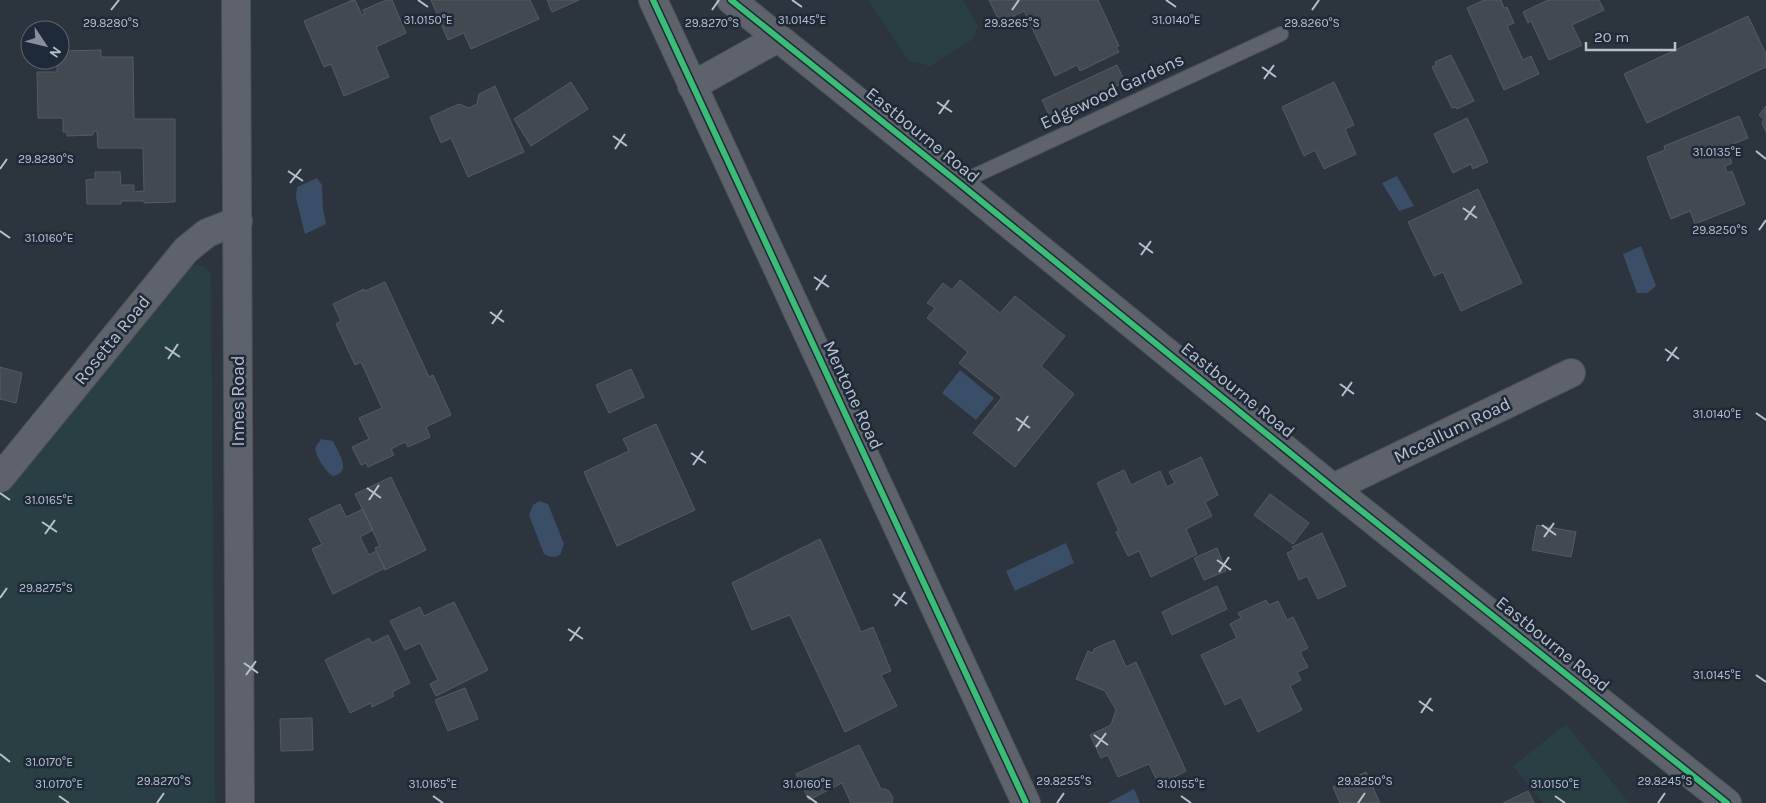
<svg xmlns="http://www.w3.org/2000/svg" width="1766" height="803" viewBox="0 0 1766 803" font-family="Karla,sans-serif">
	<rect width="100%" height="100%" fill="#2c343d"/>
	<path fill="#293f43" d="M868,0H963L978,26L972,40L930,66L909,61Z
		M197,264L206,267L211,275L215,803H0V497L187,267Z
		M1566,724L1629,803H1543L1513,766Z"/>
	<path fill="#3b4e68" d="M1397,176L1414,206L1399,211L1382,183Z
		M317,178L322,185L323,209L326,224L305,234L296,198L297,187Z
		M1641,246L1656,286L1647,293H1637L1623,254Z
		M960,370L994,398L976,420L942,393Z
		M321,439L333,441C338,452 353,472 333,476C326,472 313,454 316,446C317,444 320,441 321,439Z
		M539,501L548,504L564,544L560,555C554,558 550,557 544,554L529,515L533,505Z
		M1066,543L1074,563L1015,591L1006,571Z
		M1134,789L1140,803H1108Z"/>
	<path fill="#434951" stroke="#555b64" d="M353,0H355L362,15L365,14L363,10L386,0H392L406,33L376,47L389,77L344,96L331,64L324,67L304,21Z
		M431,0H530L539,19L471,49L464,33L448,40Z
		M547,0H579L552,12Z
		M989,0H1098L1119,46L1116,47L1119,52L1080,71L1077,65L1055,76L1024,11L1000,23Z
		M1484,0H1501L1504,8L1507,7L1514,23L1507,26L1523,60L1531,56L1539,74L1504,90L1467,8Z
		M1548,0H1599L1604,10L1572,25L1582,45L1549,60L1531,21L1528,23L1523,12Z
		M1748,16L1766,54V67L1647,123L1624,74Z
		M101,50V57H133L134,119H175V202L144,203V201H121V204H87L86,180L95,179V172H120L121,185H134V192L144,191L143,148H98L97,131L93,132V135L67,136V132H63V118H38L37,72H57V60H60V51Z
		M1451,55L1474,101L1457,109L1455,107L1452,108L1432,67L1436,65L1435,62Z
		M1117,65L1125,82L1050,117L1042,100Z
		M571,82L588,109L531,146L514,119Z
		M1334,82L1354,125L1345,129L1356,154L1324,169L1315,150L1304,156L1282,107Z
		M495,86L524,152L468,177L451,138L441,143L430,117L459,104L469,108L477,104L479,94Z
		M1766,106V132L1762,123L1764,119L1759,115Z
		M1739,116L1748,138L1726,147L1732,163L1725,166L1727,173L1732,171L1745,204L1695,224L1690,211L1671,219L1647,157L1665,150L1664,146Z
		M1467,118L1488,162L1473,169L1471,164L1453,173L1434,134Z
		M1478,189L1522,283L1461,311L1443,272L1434,276L1408,222Z
		M960,280L1000,313L1015,296L1065,336L1041,366L1074,394L1015,467L973,433L1002,397L959,363L968,352L927,318L935,308L927,303L943,283L952,290Z
		M385,282L429,377L433,375L451,415L426,427L430,437L408,447L405,442L391,449L394,455L368,467L366,463L361,465L352,447L369,439L359,418L382,408L361,362L355,365L336,324L341,321L333,304L364,289L365,291Z
		M0,367L22,373L16,403L0,399Z
		M631,369L644,397L609,413L596,385Z
		M656,424L695,510L617,546L584,472L629,451L623,439Z
		M1201,457L1218,495L1205,502L1212,516L1186,529L1197,554L1151,577L1139,551L1128,556L1116,532L1119,531L1097,483L1124,470L1131,485L1160,471L1167,487L1175,483L1169,472Z
		M391,477L426,550L385,570L375,548L380,546L355,494Z
		M1270,494L1309,523L1293,544L1254,515Z
		M340,504L346,517L363,509L373,530L360,537L369,555L376,551L385,568L333,594L312,549L322,544L309,519Z
		M1537,525L1576,532L1571,557L1532,550Z
		M1322,533L1346,586L1318,599L1307,576L1299,580L1287,553L1294,550L1292,547Z
		M820,539L861,632L873,627L891,671L881,675L897,706L845,732L790,615L752,630L732,583Z
		M1217,548L1226,571L1204,580L1194,558Z
		M1217,586L1227,609L1172,635L1162,612Z
		M1266,600L1269,605L1278,601L1287,620L1293,617L1308,648L1300,652L1308,667L1297,672L1301,680L1290,686L1302,710L1258,732L1241,697L1225,705L1201,655L1237,638L1230,624L1241,618L1238,613Z
		M454,602L488,670L436,696L430,684L438,680L420,643L405,650L390,621L420,607L424,616Z
		M388,635L410,683L392,692L394,696L372,707L371,703L350,713L325,660L369,638L372,643Z
		M1114,640L1126,667L1136,662L1186,771L1159,785L1149,764L1118,777L1108,755L1101,758L1090,735L1111,725L1116,710L1105,691L1076,679L1088,651L1093,653L1094,649Z
		M465,688L478,719L448,731L435,700Z
		M312,718L313,750L281,751L280,719Z
		M859,745L881,789H885L889,791L893,798L892,803H851L842,783L809,800L796,774Z
		M1366,772L1380,803H1340L1333,787Z
		M1528,791L1534,803H1503Z"/>
	<g fill="none" stroke-linecap="round" stroke-linejoin="round">
		<defs>
			<path id="service" d="M959,183L1281,34"/>
			<path id="minor" d="M653,0L1026,803
				M731,0L959,183L1333,488L1727,803
				M692,86L778,38
				M0,478L186,250L207,233L238,221
				M1333,488L1571,373"/>
			<path id="tertiary" d="M236,0C239,268 237,535 240,803"/>
		</defs>
		<use href="#service" stroke="#4b5057" stroke-width="16"/>
		<use href="#minor" stroke="#4b5057" stroke-width="30"/>
		<use href="#tertiary" stroke="#4b5057" stroke-width="30"/>
		<use href="#service" stroke="#5e626a" stroke-width="14"/>
		<use href="#minor" stroke="#5e626a" stroke-width="28"/>
		<use href="#tertiary" stroke="#5e626a" stroke-width="28"/>
		<defs>
			<path id="cycleway" d="M653,0L1026,803
				M731,0L959,183L1333,488L1727,803"/>
		</defs>
		<use href="#cycleway" stroke="#1f2a38" stroke-width="9"/>
		<use href="#cycleway" stroke="#3abd76" stroke-width="6"/>
	</g>
	<path fill="none" stroke="#b8c0cc" stroke-width="2" d="M418,0L428,7M792,0L802,7M1166,0L1176,7M111,10L119,0M712,10L719,0M1012,10L1019,0M1312,10L1319,0M1262,67L1276,77M1264,79L1274,65M937,102L952,112M939,114L949,100M613,136L627,146M615,149L625,134M1756,151L1766,159M0,169L7,159M288,171L303,181M290,183L301,169M1463,208L1477,218M1465,220L1475,206M1759,230L1766,220M0,231L10,238M1139,243L1153,253M1141,255L1151,241M814,277L829,287M816,290L826,275M490,312L504,322M492,324L502,310M165,347L180,357M1665,349L1679,359M168,359L178,344M1667,361L1677,347M1340,384L1354,394M1342,396L1352,382M1756,413L1766,420M1016,418L1030,428M1018,431L1028,416M691,453L706,463M693,465L703,451M367,488L381,498M0,493L10,500M369,500L379,485M42,522L57,532M1542,525L1556,535M45,534L55,520M1544,537L1554,523M1217,560L1231,570M1219,572L1229,557M893,594L907,604M0,598L7,588M895,606L905,592M568,629L583,639M570,641L580,627M244,663L258,673M246,675L256,661M1756,675L1766,682M1419,701L1433,711M1421,713L1431,698M1094,735L1108,745M1096,747L1106,733M0,754L10,762M59,796L69,803M433,796L443,803M807,796L817,803M1181,796L1191,803M1555,796L1565,803M157,803L164,793M1057,803L1064,793M1358,803L1365,793M1658,803L1665,793"/>
	<g text-anchor="middle" stroke-width="5" stroke-linejoin="round" paint-order="stroke">
		<g font-size="18" fill="#b8c0cc" stroke="#1f2a38">
			<text transform="translate(1112 91) rotate(-25)" y="6">Edgewood Gardens</text>
			<text transform="translate(923 135) rotate(39)" y="6">Eastbourne Road</text>
			<text transform="translate(112 340) rotate(-51)" y="6">Rosetta Road</text>
			<text transform="translate(1238 390) rotate(39)" y="6">Eastbourne Road</text>
			<text transform="translate(853 395) rotate(65)" y="6">Mentone Road</text>
			<text transform="translate(238 401) rotate(-90)" y="6">Innes Road</text>
			<text transform="translate(1452 430) rotate(-26)" y="6">Mccallum Road</text>
			<text transform="translate(1553 644) rotate(39)" y="6">Eastbourne Road</text>
		</g>
	</g>
	<g font-size="12" text-anchor="middle" fill="#b8c0cc" stroke="#1f2a38" stroke-width="5" stroke-linejoin="round" paint-order="stroke">
		<text x="428" y="24">31.0150°E</text>
		<text x="802" y="24">31.0145°E</text>
		<text x="1176" y="24">31.0140°E</text>
		<text x="111" y="27">29.8280°S</text>
		<text x="712" y="27">29.8270°S</text>
		<text x="1012" y="27">29.8265°S</text>
		<text x="1312" y="27">29.8260°S</text>
		<text x="1717" y="156">31.0135°E</text>
		<text x="46" y="163">29.8280°S</text>
		<text x="1720" y="234">29.8250°S</text>
		<text x="49" y="242">31.0160°E</text>
		<text x="1717" y="418">31.0140°E</text>
		<text x="49" y="504">31.0165°E</text>
		<text x="46" y="592">29.8275°S</text>
		<text x="1717" y="679">31.0145°E</text>
		<text x="49" y="766">31.0170°E</text>
		<text x="164" y="785">29.8270°S</text>
		<text x="1064" y="785">29.8255°S</text>
		<text x="1365" y="785">29.8250°S</text>
		<text x="1665" y="785">29.8245°S</text>
		<text x="59" y="788">31.0170°E</text>
		<text x="433" y="788">31.0165°E</text>
		<text x="807" y="788">31.0160°E</text>
		<text x="1181" y="788">31.0155°E</text>
		<text x="1555" y="788">31.0150°E</text>
	</g>
	<g transform="translate(45 45) rotate(125)"><circle r="24" fill="#1f2a38" stroke="#5c6673"/>
	<path d="M0-4L9 19L0 12L-9 19Z" fill="#878f9a"/>
	<text y="-8" font-size="14" font-weight="bold" text-anchor="middle" fill="#b8c0cc">N</text>
	</g>
	<path d="M1586 42v8h89v-8" fill="none" stroke="#b8c0cc" stroke-width="2.5"/>
	<text x="1594" y="42" font-size="15" fill="#b8c0cc" stroke="#1f2a38" stroke-width="4" paint-order="stroke">20 m</text>
</svg>
